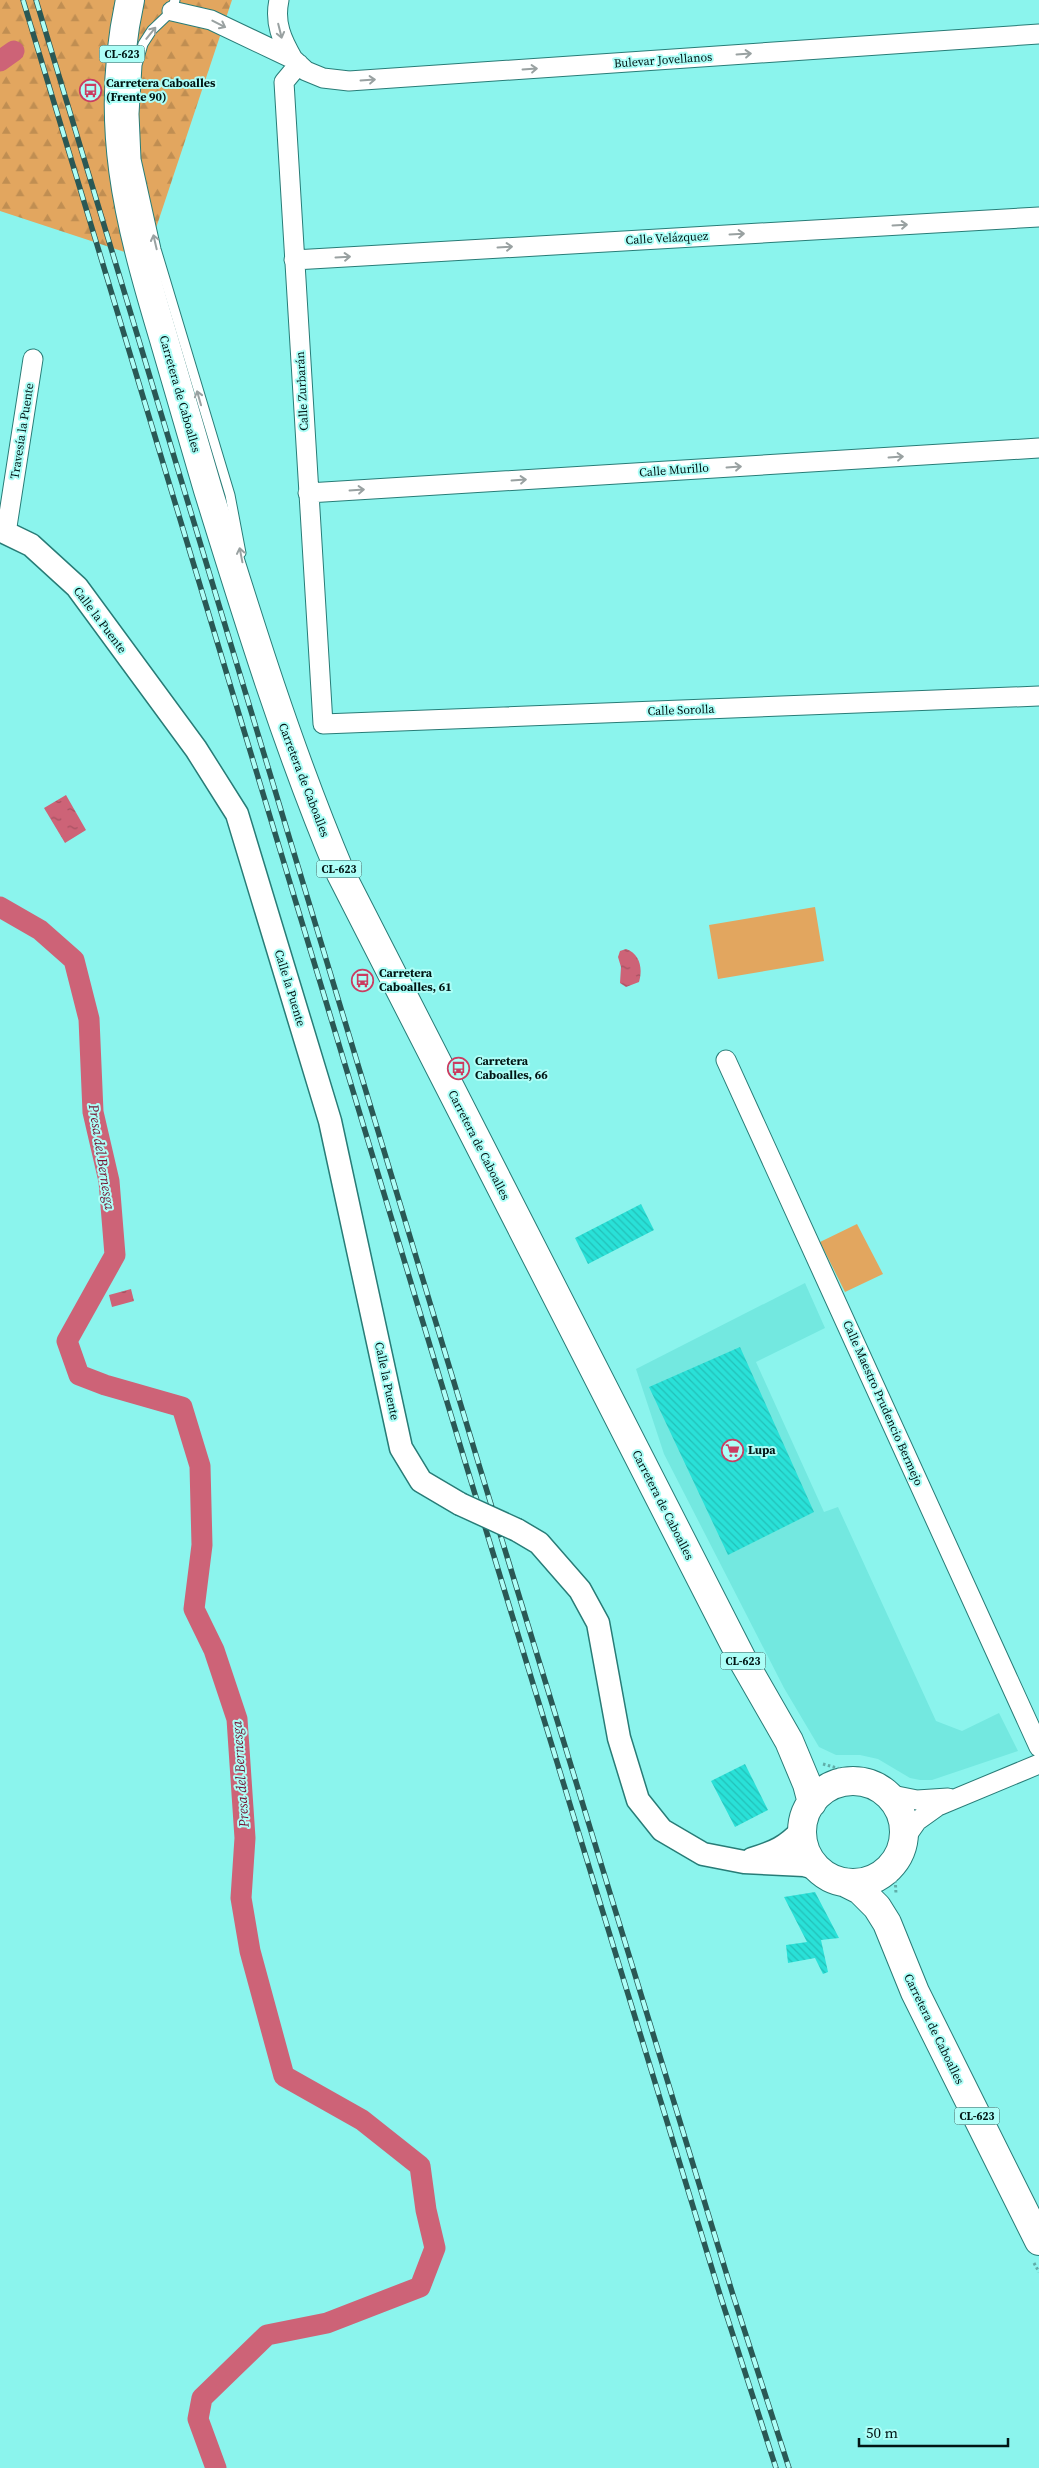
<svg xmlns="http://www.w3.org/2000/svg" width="1039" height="2468" viewBox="0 0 1039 2468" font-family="'Source Serif 4',serif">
	<defs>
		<pattern id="forest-firs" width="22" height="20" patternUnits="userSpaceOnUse" patternTransform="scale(1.25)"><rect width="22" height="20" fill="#e2a65f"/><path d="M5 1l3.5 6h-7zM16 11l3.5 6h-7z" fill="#c08e52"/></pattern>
		<pattern id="water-ripples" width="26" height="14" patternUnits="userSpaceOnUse" patternTransform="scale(1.25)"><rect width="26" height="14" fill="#cd6377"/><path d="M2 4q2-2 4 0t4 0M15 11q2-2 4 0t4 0" fill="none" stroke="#a45060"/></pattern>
		<pattern id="building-back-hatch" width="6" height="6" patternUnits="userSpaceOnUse" patternTransform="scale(1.25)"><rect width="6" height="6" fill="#29e1d8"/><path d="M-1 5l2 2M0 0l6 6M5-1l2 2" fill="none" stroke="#23c0b8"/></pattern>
	</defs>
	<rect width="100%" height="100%" fill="#8bf4ed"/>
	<path fill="#73e8e0" d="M805,1283L825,1328L756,1362L824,1512L838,1507L936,1721L962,1731L999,1713L1018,1751L932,1780H920L910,1778L878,1759L860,1755H836L819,1747L784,1688L664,1454L636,1369Z"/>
	<path fill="url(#forest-firs)" d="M0,0H232L155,231L149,260L0,211Z"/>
	<path fill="#e2a65f" d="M815,907L824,961L718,979L709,925Z
		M857,1224L883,1274L845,1292L820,1242Z"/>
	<path fill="url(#water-ripples)" d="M66,795L86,830L65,843L44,808Z
		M626,949C640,954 643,968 639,982L626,987L620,983L621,967L618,957L620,951Z
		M131,1289L134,1301L112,1307L109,1295Z"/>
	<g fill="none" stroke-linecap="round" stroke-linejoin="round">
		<path stroke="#cd6377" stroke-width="21" d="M0,61L14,51
			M0,907L40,930L74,960L89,1019L93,1112L109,1181L115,1255L67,1341L79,1375L105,1385L182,1407L200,1466L202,1545L194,1609L214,1650L237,1719L245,1838L241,1898L250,1951L284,2076L362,2120L420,2166L426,2210L435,2248L420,2287L327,2323L267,2335L202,2398L198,2419L216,2468"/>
	</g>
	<path fill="url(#building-back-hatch)" d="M641,1204L654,1230L588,1264L575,1238Z
		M740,1347L814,1512L728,1555L649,1387Z
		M745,1764L768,1810L735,1827L711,1781Z
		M815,1892L839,1938L821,1940L828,1972L823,1974L815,1958L788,1963L786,1945L807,1942L784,1897Z"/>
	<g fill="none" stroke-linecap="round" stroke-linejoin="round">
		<defs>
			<path id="service" d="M175,0L172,11L152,30L143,44L137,65L134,114L136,159L156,249L230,495L241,553"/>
			<path id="minor" d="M279,0C274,23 282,40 293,59
				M172,11L211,20L293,59L306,71L323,78L349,81L1039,34
				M299,64L284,82L323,724L1039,696
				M294,260L1039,217
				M308,493L1039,448
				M6,533L33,359
				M726,1060L1039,1747
				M887,1794L917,1800L948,1798
				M903,1841L917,1821L938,1806L1039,1764"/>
			<path id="tertiary" d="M0,530L31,545L77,587L196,749L237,814L330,1121L401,1448L421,1481L460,1504
				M517,1530L539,1543L580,1590L598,1623L619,1738L638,1800L662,1830L703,1854L744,1862L804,1865L819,1869
				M752,1859C775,1852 786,1847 802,1830"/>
			<path id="primary" d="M130,0C103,124 128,219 163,336C178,388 193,439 208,490C248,619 288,749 341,874L742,1659L789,1741L807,1784L812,1803
				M802 1832a51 51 0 1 1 102 0a51 51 0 1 1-102 0Z
				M844,1882L860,1890L877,1907L887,1923L915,1992L1039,2241"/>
		</defs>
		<use href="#service" stroke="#287c77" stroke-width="11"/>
		<use href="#minor" stroke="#287c77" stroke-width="21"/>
		<use href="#tertiary" stroke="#287c77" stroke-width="25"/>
		<use href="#primary" stroke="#287c77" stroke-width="30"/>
		<path stroke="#60aea9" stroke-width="3" stroke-dasharray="2.5 2.5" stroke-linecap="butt" d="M823,1764L844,1770
			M793 1830a61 61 0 1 1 122 0a61 61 0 1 1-122 0Z
			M895,1875L896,1894
			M1034,2263L1039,2272"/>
		<use href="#service" stroke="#fff" stroke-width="9"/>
		<use href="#minor" stroke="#fff" stroke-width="19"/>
		<use href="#tertiary" stroke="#fff" stroke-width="22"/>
		<use href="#primary" stroke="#fff" stroke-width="28"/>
		<defs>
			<path id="rail" d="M23,0L467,1468L721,2298L776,2468
				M36,0L479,1465L733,2295L789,2468"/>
		</defs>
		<use href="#rail" stroke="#2a5855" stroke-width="5.5"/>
		<use href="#rail" stroke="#adfef7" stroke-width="4" stroke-dasharray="11" stroke-linecap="butt"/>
		<defs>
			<path id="tertiary-bridge" d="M460,1504L517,1530"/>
		</defs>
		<use href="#tertiary-bridge" stroke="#287c77" stroke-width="25" stroke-linecap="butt"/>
		<use href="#tertiary-bridge" stroke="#fff" stroke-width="22"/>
	</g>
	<defs><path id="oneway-shaft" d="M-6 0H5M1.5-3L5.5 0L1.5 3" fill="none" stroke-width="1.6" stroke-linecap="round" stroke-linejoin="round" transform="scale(1.25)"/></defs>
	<g stroke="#99a1a1">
		<use href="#oneway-shaft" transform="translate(219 24) rotate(27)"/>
		<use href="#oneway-shaft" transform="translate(280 31) rotate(76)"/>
		<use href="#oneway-shaft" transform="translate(151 33) rotate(-51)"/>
		<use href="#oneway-shaft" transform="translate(744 54) rotate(-4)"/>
		<use href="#oneway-shaft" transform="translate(530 69) rotate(-4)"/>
		<use href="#oneway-shaft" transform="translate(368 80) rotate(-4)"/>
		<use href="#oneway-shaft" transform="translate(900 225) rotate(-3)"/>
		<use href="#oneway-shaft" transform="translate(737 234) rotate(-3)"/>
		<use href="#oneway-shaft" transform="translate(155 242) rotate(-103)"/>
		<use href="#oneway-shaft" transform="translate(505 247) rotate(-3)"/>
		<use href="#oneway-shaft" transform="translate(343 257) rotate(-3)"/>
		<use href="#oneway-shaft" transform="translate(199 398) rotate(-106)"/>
		<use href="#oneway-shaft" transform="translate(896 457) rotate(-4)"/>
		<use href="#oneway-shaft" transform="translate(734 467) rotate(-4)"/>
		<use href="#oneway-shaft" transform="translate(519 480) rotate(-4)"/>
		<use href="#oneway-shaft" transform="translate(357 490) rotate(-4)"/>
		<use href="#oneway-shaft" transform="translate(241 555) rotate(-101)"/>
	</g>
	<defs>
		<symbol id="bus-ring" viewBox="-11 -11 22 22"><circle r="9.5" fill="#adfef7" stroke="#cb3c61" stroke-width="1.5"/><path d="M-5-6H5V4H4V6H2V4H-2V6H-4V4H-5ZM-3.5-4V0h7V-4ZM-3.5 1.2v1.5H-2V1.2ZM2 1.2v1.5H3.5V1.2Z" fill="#cb3c61"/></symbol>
		<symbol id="supermarket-ring" viewBox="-11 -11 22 22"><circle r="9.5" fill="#adfef7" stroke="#cb3c61" stroke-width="1.5"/><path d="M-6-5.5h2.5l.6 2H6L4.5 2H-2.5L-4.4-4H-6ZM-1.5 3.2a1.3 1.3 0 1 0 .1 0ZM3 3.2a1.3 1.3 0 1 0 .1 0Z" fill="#cb3c61"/></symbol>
	</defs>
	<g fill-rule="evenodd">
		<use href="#bus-ring" x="78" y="78" width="25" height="25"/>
		<use href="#bus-ring" x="350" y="968" width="25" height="25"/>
		<use href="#bus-ring" x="446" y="1056" width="25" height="25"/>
		<use href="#supermarket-ring" x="720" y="1438" width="25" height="25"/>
	</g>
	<g text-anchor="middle" stroke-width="4" stroke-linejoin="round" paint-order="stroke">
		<g fill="#adfef7" stroke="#355b58" stroke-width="1">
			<rect x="99.5" y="45.5" width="45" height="17" rx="4"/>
			<rect x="316.5" y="860.5" width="45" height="17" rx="4"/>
			<rect x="720.5" y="1652.5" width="45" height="17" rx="4"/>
			<rect x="954.5" y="2107.5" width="45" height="17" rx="4"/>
		</g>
		<g font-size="11" font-weight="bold" fill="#011514">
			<text x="122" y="58">CL-623</text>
			<text x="339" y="873">CL-623</text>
			<text x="743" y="1665">CL-623</text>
			<text x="977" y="2120">CL-623</text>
		</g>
		<g font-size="12" fill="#011514" stroke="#adfef7">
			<text transform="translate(663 60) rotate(-4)" y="4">Bulevar Jovellanos</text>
			<text transform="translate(667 238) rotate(-3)" y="4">Calle Velázquez</text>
			<text transform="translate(302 391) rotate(-93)" y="4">Calle Zurbarán</text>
			<text transform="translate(180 394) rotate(74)" y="4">Carretera de Caboalles</text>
			<text transform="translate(22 431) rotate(-81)" y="4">Travesía la Puente</text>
			<text transform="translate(674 470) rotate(-4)" y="4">Calle Murillo</text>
			<text transform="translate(100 620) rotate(53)" y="4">Calle la Puente</text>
			<text transform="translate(681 710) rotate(-2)" y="4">Calle Sorolla</text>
			<text transform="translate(304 780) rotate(69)" y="4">Carretera de Caboalles</text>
			<text transform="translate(290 988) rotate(73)" y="4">Calle la Puente</text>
			<text transform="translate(479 1145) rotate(63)" y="4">Carretera de Caboalles</text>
			<text transform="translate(387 1381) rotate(78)" y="4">Calle la Puente</text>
			<text transform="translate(883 1403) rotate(66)" y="4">Calle Maestro Prudencio Bermejo</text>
			<text transform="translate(663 1505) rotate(63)" y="4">Carretera de Caboalles</text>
			<text transform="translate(934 2029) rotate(64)" y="4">Carretera de Caboalles</text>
		</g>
		<g font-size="12" font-weight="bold" fill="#011514" stroke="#adfef7" text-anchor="start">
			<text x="106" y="87">Carretera Caboalles<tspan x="106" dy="14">(Frente 90)</tspan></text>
			<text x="379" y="977">Carretera<tspan x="379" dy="14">Caboalles, 61</tspan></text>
			<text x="475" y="1065">Carretera<tspan x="475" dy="14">Caboalles, 66</tspan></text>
			<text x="748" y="1454">Lupa</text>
		</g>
		<g font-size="14" font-style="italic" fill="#761331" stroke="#adfef7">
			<text transform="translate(102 1157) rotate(81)" y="5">Presa del Bernesga</text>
			<text transform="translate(240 1774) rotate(-94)" y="5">Presa del Bernesga</text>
		</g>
	</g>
	<path d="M859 2438v8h149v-8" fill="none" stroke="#011514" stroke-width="2.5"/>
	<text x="866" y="2438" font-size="15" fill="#011514" stroke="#adfef7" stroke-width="4" paint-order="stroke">50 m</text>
</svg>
